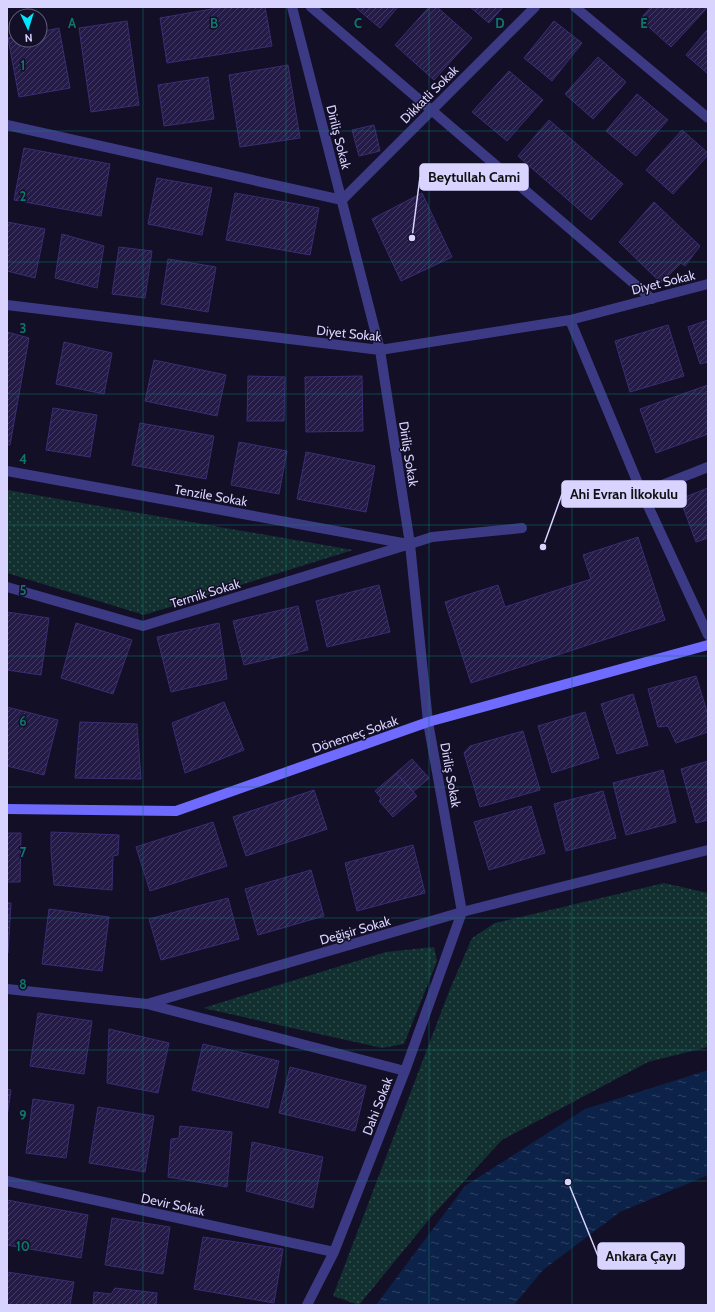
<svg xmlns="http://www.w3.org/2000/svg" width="715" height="1312" viewBox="0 0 715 1312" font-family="Cabin,sans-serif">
	<defs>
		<pattern id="park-dots" width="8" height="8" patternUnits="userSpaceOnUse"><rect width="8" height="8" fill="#12302f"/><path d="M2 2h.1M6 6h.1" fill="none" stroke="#344d4e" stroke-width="1.8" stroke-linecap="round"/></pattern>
		<pattern id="water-ripples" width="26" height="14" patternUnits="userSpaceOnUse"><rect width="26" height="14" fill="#0c2248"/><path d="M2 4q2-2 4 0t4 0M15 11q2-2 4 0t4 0" fill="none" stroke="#2f4163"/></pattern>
		<pattern id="building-hatch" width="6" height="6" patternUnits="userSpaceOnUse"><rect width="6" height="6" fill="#241b47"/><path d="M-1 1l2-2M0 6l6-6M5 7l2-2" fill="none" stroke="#433b63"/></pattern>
	</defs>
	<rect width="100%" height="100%" fill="#130f26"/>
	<path fill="url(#park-dots)" d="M7,490L353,550L144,615L7,573Z
		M664,883L708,893V1047L648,1062L502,1140L431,1217L359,1305L333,1296L450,989L472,938L495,923Z
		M434,947L437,961L404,1044L382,1048L203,1008L386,952Z"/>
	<path fill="url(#water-ripples)" d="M708,1070V1175L620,1212L543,1270L514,1305H376L465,1186L585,1109Z"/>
	<path fill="url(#building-hatch)" stroke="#3b2d73" d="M223,7H265L272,46L167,63L160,18Z
		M355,7H398L380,28Z
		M429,7H437L472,38L434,80L395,45Z
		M470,7H503L489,23Z
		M651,7H708L671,47L640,19Z
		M127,21L139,105L91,112L79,28Z
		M554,21L582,43L552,81L524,58Z
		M59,28L70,88L19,97L8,38L16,36V40H40V32Z
		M708,29V74L686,55Z
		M598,57L626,82L593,119L565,94Z
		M288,65L300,138L240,147L229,75Z
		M509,71L543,100L507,141L472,112Z
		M208,77L214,119L164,126L158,85Z
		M637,94L668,120L636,156L606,131Z
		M549,120L623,184L591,220L518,156Z
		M374,125L380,151L359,156L352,130Z
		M682,130L708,153V155L673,194L646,170Z
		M24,148L110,164L101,216L14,200Z
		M157,178L212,188L202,235L148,224Z
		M235,193L319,208L310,255L226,240Z
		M422,193L452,257L401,281L372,219Z
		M654,202L700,246L685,266L681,263L661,283L619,242Z
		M7,222L45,229L35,278L7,271Z
		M62,234L104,246L97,288L55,278Z
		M119,247L152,251L145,298L112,294Z
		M168,259L216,267L208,312L161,304Z
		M708,320V362L700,364L688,327Z
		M668,325L684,376L630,392L615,341Z
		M7,332L29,338L10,445H7Z
		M64,342L112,353L104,394L56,384Z
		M154,360L226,375L217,416L145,401Z
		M248,376L285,377L284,421H247Z
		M362,376L363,431L306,432L305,377Z
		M708,385V434L656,453L640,409Z
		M53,408L97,415L90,457L46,450Z
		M140,423L214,436L206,479L132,465Z
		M239,442L287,451L279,494L231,485Z
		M306,452L375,466L366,512L297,499Z
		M708,488V538L696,542L680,499Z
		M638,537L665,620L471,683L445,602L498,585L505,607L591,579L583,555Z
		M379,585L390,632L327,647L316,601Z
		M298,606L308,650L244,665L233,621Z
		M7,612L49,618L41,675L7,670Z
		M76,623L132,640L113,694L61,678Z
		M219,623L227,679L171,692L157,637Z
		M696,676L708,715V732L676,743L668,726L658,727L648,689Z
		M633,694L648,745L617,754L601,704Z
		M224,702L244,750L185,773L172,723Z
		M7,707L58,720L44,775L7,766Z
		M585,712L599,758L552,773L538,726Z
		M80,722L137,724L141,779L75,778Z
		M523,731L540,790L480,807L464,753L470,746Z
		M412,759L429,778L413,792L396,773Z
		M708,761V820L696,823L681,769Z
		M663,770L676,822L626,835L613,783Z
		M396,773L417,796L393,817L379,801L381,798L375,791Z
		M314,790L327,829L246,856L233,817Z
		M603,791L616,838L566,851L554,804Z
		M531,806L545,853L489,870L474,822Z
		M213,822L227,866L150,891L136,847Z
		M51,832L119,835L118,855L113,856L112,890L54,885L51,851Z
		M7,833H21L20,882H7Z
		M413,845L425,893L357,911L345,863Z
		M311,870L324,916L258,935L245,889Z
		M228,898L239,939L161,960L149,919Z
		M7,903H11L8,953H7Z
		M49,909L109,917L102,971L42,964Z
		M38,1013L92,1021L84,1074L30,1066Z
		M109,1029L169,1043L158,1093L107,1083Z
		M203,1044L279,1061L268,1108L192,1090Z
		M290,1067L366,1086L355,1131L279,1113Z
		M7,1089L11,1090L7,1117Z
		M33,1099L74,1105L66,1158L26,1153Z
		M98,1107L154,1116L145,1172L89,1163Z
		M180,1126L232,1132L227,1187L168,1177L171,1139L179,1138Z
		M252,1142L323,1157L313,1208L246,1191Z
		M7,1200L88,1215L81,1258L7,1245Z
		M112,1218L170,1227L163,1274L105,1265Z
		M203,1237L283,1249L274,1303L194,1289Z
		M7,1272L74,1282L70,1305H7Z
		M115,1288L157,1293L156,1305H93L94,1292L111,1294Z"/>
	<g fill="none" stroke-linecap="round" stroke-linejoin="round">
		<path stroke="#3d3a85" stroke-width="10" d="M410,544L432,537L522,528"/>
		<path stroke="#3d3a85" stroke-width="10" d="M292,7L380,350L410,544L428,722L462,912L405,1071L334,1252L307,1305
			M311,7L652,299
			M575,7L708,118
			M7,125L342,200L535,7
			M7,305L380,350L570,320L708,284
			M570,320L642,493L708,635
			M7,471L408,544
			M642,493L708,467
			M7,587L143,626L410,544
			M7,989L147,1004L462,912L708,850
			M147,1004L405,1071
			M7,1181L334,1252"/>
		<path stroke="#6f6bff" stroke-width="10" d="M7,809L176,811L428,722L708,645"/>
	</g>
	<path fill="none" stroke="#0f766e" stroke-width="1" stroke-opacity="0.55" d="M143,7V1305M286,7V1305M429,7V1305M572,7V1305M7,131H708M7,262H708M7,394H708M7,525H708M7,656H708M7,787H708M7,918H708M7,1050H708M7,1181H708"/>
	<g text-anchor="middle" stroke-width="3" stroke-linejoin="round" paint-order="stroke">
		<g font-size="13" fill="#d9d4ff" stroke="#130f26">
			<text transform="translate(429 94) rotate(-45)" y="5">Dikkatli Sokak</text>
			<text transform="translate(339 137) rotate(76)" y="5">Diriliş Sokak</text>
			<text transform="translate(663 282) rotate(-14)" y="5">Diyet Sokak</text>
			<text transform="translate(349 333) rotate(6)" y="5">Diyet Sokak</text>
			<text transform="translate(409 454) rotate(81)" y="5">Diriliş Sokak</text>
			<text transform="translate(211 495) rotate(10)" y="5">Tenzile Sokak</text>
			<text transform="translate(205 593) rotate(-17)" y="5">Termik Sokak</text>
			<text transform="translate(355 734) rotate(-19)" y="5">Dönemeç Sokak</text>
			<text transform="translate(451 775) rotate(80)" y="5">Diriliş Sokak</text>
			<text transform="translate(355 930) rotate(-16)" y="5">Değişir Sokak</text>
			<text transform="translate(377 1106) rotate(-69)" y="5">Dahi Sokak</text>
			<text transform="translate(173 1204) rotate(12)" y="5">Devir Sokak</text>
		</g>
	</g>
	<g font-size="13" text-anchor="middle" font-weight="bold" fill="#0f766e" stroke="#130f26" stroke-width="3" stroke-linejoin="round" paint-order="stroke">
		<text x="72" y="28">A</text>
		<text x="214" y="28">B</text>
		<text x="358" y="28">C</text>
		<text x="500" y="28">D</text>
		<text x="644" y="28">E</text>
		<text x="23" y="70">1</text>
		<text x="23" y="201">2</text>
		<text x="23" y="333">3</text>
		<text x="23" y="464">4</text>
		<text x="23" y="595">5</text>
		<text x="23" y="726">6</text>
		<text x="23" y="857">7</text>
		<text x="23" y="989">8</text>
		<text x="23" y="1120">9</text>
		<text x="23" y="1251">10</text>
	</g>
	<path fill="none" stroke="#d9d4ff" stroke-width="1.5" d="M412 238L420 177M543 547L562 494M568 1182L598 1256"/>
	<g fill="#d9d4ff" stroke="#130f26" stroke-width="1.5">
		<circle cx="412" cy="238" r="4"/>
		<circle cx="543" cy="547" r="4"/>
		<circle cx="568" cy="1182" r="4"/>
	</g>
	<g fill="#d9d4ff" stroke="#d9d4ff" stroke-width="1.5">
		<rect x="420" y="164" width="108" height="26" rx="4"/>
		<rect x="562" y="481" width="124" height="26" rx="4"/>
		<rect x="598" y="1243" width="86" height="26" rx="4"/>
	</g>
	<g font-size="14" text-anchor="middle" font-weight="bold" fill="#111">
		<text x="474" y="182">Beytullah Cami</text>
		<text x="624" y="499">Ahi Evran İlkokulu</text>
		<text x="641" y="1261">Ankara Çayı</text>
	</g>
	<rect width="715" height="1312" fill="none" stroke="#d9d4ff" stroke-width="16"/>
	<g transform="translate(28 28) rotate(176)"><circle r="19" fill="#130f26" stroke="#625e7d"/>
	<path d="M0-3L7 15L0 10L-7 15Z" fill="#00e5ff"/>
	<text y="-6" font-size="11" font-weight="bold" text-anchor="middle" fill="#d9d4ff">N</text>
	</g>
</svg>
